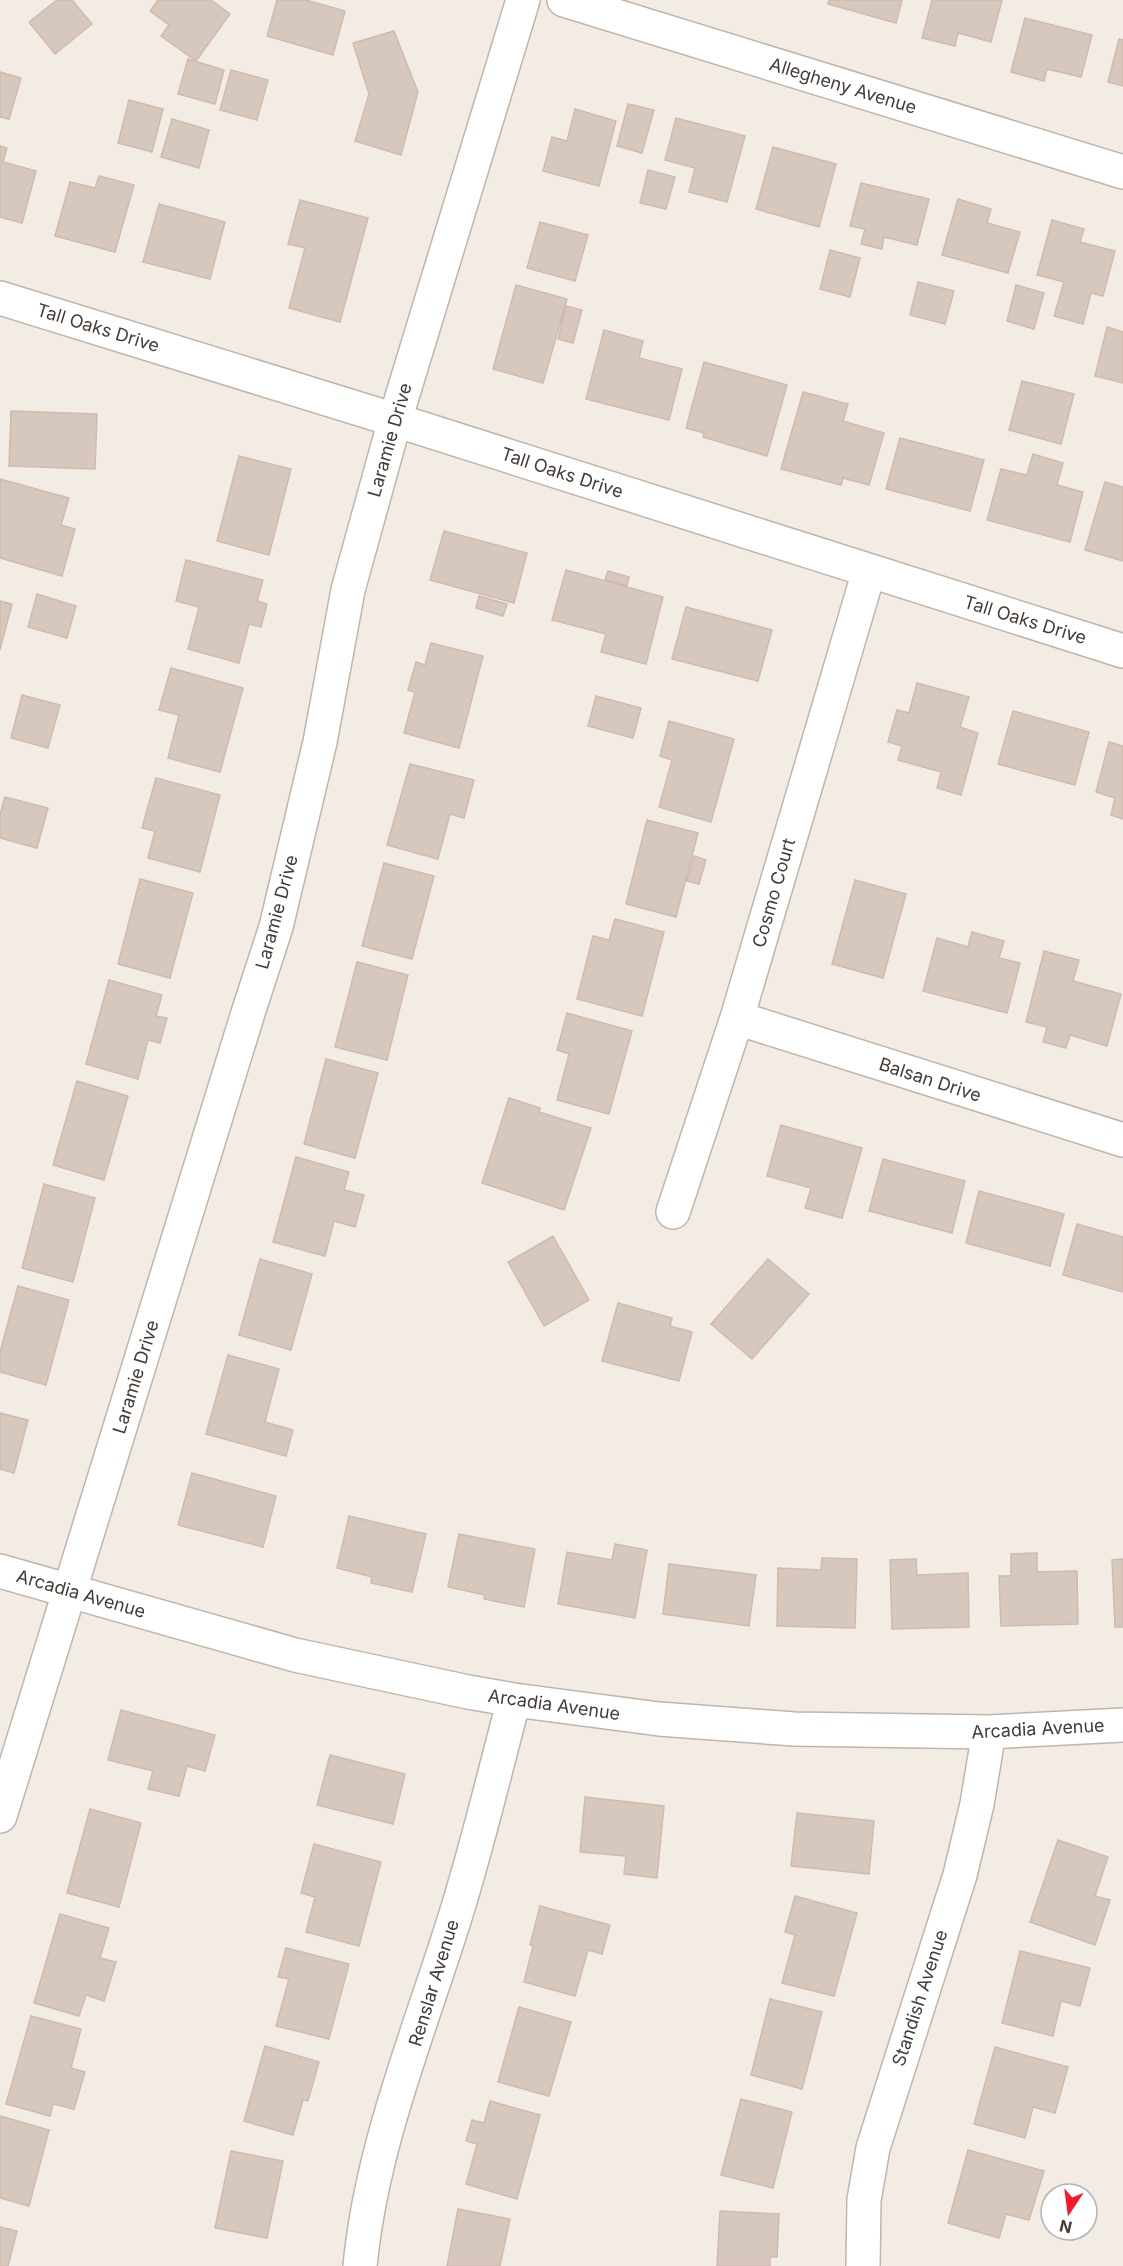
<svg xmlns="http://www.w3.org/2000/svg" width="1123" height="2266" viewBox="0 0 1123 2266" font-family="Inter,sans-serif">
	<rect width="100%" height="100%" fill="#f3ece5"/>
	<path fill="#d7c8be" stroke="#cfbbae" stroke-width="1.5" d="M57,0H72L92,24L55,54L29,22Z
		M158,0H211L230,14L196,61L161,36L169,25L150,11Z
		M277,0H306L345,11L333,55L267,36Z
		M829,0H902L896,23L828,4Z
		M932,0H1002L991,42L958,33L955,46L922,38Z
		M1025,18L1092,35L1081,77L1047,69L1044,81L1011,72Z
		M394,31L418,92L401,155L355,141L369,94L353,43Z
		M1119,39L1123,40V86L1108,82Z
		M188,59L224,70L215,104L178,94Z
		M231,70L268,80L257,120L220,110Z
		M0,72L21,78L9,119L0,117Z
		M129,100L163,109L152,152L118,143Z
		M628,104L654,110L642,153L617,146Z
		M575,109L616,121L599,186L543,171L552,137L567,141Z
		M676,118L745,136L727,202L689,192L695,168L665,160Z
		M172,119L209,130L199,168L161,157Z
		M0,146L7,148L3,162L36,171L22,223L0,217Z
		M773,147L836,164L819,227L756,209Z
		M648,170L675,177L666,209L640,203Z
		M99,176L134,185L115,252L55,236L70,182L95,188Z
		M861,183L929,199L917,245L884,237L882,249L861,244L865,229L850,226Z
		M958,199L991,209L987,223L1020,232L1008,273L942,255Z
		M300,200L368,218L340,322L289,308L305,248L288,244Z
		M159,204L225,222L210,279L143,262Z
		M1052,220L1084,229L1080,242L1115,251L1103,296L1091,293L1083,324L1054,316L1064,282L1037,275Z
		M540,222L588,235L575,281L527,268Z
		M830,250L860,258L850,297L820,289Z
		M918,282L954,291L945,324L910,315Z
		M516,285L567,299L543,383L493,369Z
		M1016,285L1044,293L1034,329L1007,321Z
		M566,306L582,310L573,343L558,339Z
		M1107,327L1123,332V383L1095,376Z
		M604,330L643,341L639,358L682,369L669,420L586,399Z
		M704,362L787,385L767,456L703,437L704,433L686,428Z
		M1022,381L1074,394L1061,444L1009,430Z
		M803,392L848,404L843,421L884,433L869,485L843,478L841,485L781,469Z
		M11,411L97,414L95,469L9,466Z
		M900,438L984,460L970,511L886,489Z
		M1033,454L1063,463L1057,485L1083,492L1070,542L987,520L1001,469L1027,475Z
		M239,456L291,469L269,555L217,541Z
		M0,479L69,498L61,525L75,529L62,576L0,558Z
		M1105,482L1123,487V561L1085,550Z
		M444,531L527,553L514,603L430,580Z
		M186,560L263,580L257,601L267,604L261,627L249,624L239,663L188,649L199,607L176,601Z
		M566,570L663,597L646,664L601,652L606,634L552,620Z
		M608,571L629,577L627,586L605,580Z
		M37,594L76,606L67,638L28,627Z
		M479,596L507,604L503,616L476,608Z
		M0,601L12,604L0,650Z
		M686,607L772,630L758,681L672,659Z
		M431,643L483,656L459,748L404,733L415,692L408,690L416,662L425,665Z
		M171,668L243,688L220,772L168,758L179,715L159,710Z
		M917,683L969,697L960,727L978,733L961,795L937,788L941,772L898,760L902,746L888,742L897,710L909,713Z
		M22,695L60,705L48,748L11,738Z
		M596,696L641,708L633,738L588,726Z
		M1013,711L1089,732L1075,785L998,764Z
		M669,721L734,739L711,822L659,807L672,760L660,756Z
		M1109,742L1123,746V819L1111,815L1115,798L1096,792Z
		M410,764L474,780L464,818L450,814L438,859L387,845Z
		M156,778L220,795L200,872L148,858L155,831L142,828Z
		M5,797L48,808L37,848L0,838V814Z
		M647,820L698,833L676,917L626,904Z
		M694,856L706,860L699,884L687,881Z
		M384,863L434,876L412,959L362,946Z
		M140,879L193,893L170,978L118,964Z
		M855,880L906,894L883,978L832,964Z
		M615,919L664,932L642,1016L577,999L593,936L609,940Z
		M972,932L1004,941L999,958L1020,963L1007,1013L923,991L937,938L968,947Z
		M1044,951L1079,960L1073,981L1121,994L1107,1046L1070,1035L1066,1048L1043,1042L1047,1027L1026,1022Z
		M357,962L408,975L387,1060L335,1047Z
		M109,980L162,995L156,1016L167,1018L160,1043L148,1040L138,1079L86,1064Z
		M567,1013L632,1031L609,1114L557,1100L569,1054L557,1050Z
		M326,1059L378,1073L355,1158L304,1144Z
		M77,1081L128,1096L104,1180L53,1165Z
		M509,1098L540,1108L539,1112L591,1128L564,1210L482,1183Z
		M781,1125L862,1148L842,1218L805,1208L811,1188L767,1176Z
		M296,1157L349,1172L344,1190L364,1195L355,1227L334,1221L325,1256L273,1242Z
		M883,1159L965,1181L952,1233L869,1211Z
		M44,1184L95,1198L73,1282L22,1268Z
		M979,1191L1064,1214L1050,1266L966,1243Z
		M1077,1224L1123,1237V1292L1063,1275Z
		M553,1236L589,1300L544,1326L508,1262Z
		M260,1259L312,1274L291,1350L239,1335Z
		M768,1259L809,1294L752,1359L711,1324Z
		M18,1286L69,1300L46,1385L0,1372V1352Z
		M618,1303L672,1318L670,1326L692,1332L679,1381L602,1361Z
		M228,1355L279,1369L265,1422L293,1430L286,1456L206,1434Z
		M0,1413L28,1420L14,1473L0,1469Z
		M192,1473L276,1496L263,1547L178,1525Z
		M349,1516L426,1534L412,1592L371,1583L372,1577L337,1568Z
		M459,1534L535,1549L524,1607L484,1599L485,1595L448,1587Z
		M615,1544L647,1550L635,1618L558,1604L567,1552L612,1560Z
		M1037,1553V1572L1077,1571L1078,1624L1001,1626L999,1576H1011V1554Z
		M822,1558L857,1559L855,1628L777,1626L778,1568L821,1570Z
		M916,1559L917,1575L968,1573L969,1627L892,1629L890,1560Z
		M1123,1559V1627H1115L1112,1560Z
		M669,1564L756,1575L749,1626L663,1614Z
		M121,1710L215,1735L205,1771L187,1766L179,1796L148,1789L153,1771L108,1760Z
		M330,1755L405,1774L393,1824L317,1805Z
		M585,1797L664,1806L657,1878L624,1874L626,1856L580,1852Z
		M90,1809L141,1823L119,1907L67,1893Z
		M797,1813L874,1821L869,1874L791,1866Z
		M1058,1840L1108,1857L1095,1896L1110,1900L1095,1945L1030,1922Z
		M314,1844L381,1862L359,1946L306,1932L315,1897L301,1893Z
		M795,1896L857,1913L834,1996L782,1983L795,1935L785,1932Z
		M540,1906L610,1925L602,1954L588,1950L575,1996L524,1982L533,1946L530,1945Z
		M60,1914L109,1928L100,1958L116,1962L104,2001L86,1995L79,2016L34,2003Z
		M286,1948L349,1964L329,2039L276,2026L289,1979L278,1977Z
		M1020,1951L1090,1968L1080,2006L1061,2001L1053,2036L1002,2023Z
		M770,1999L822,2012L802,2089L751,2075Z
		M519,2007L571,2022L549,2096L498,2082Z
		M31,2016L81,2029L71,2068L85,2072L74,2109L53,2104L50,2116L6,2104Z
		M265,2046L319,2062L308,2101L303,2100L293,2135L244,2121Z
		M995,2047L1068,2067L1055,2113L1033,2107L1025,2138L974,2124Z
		M741,2099L792,2112L773,2188L721,2175Z
		M490,2101L540,2115L517,2199L466,2184L477,2144L466,2141L472,2120L484,2123Z
		M0,2116L49,2130L29,2206L0,2198Z
		M968,2150L1044,2171L1029,2220L1006,2214L999,2238L948,2223Z
		M231,2151L283,2161L267,2238L215,2228Z
		M458,2209L510,2219L500,2266H447Z
		M720,2211L779,2214L777,2257H770V2266H717Z
		M0,2227L17,2231L8,2266H0Z"/>
	<g fill="none" stroke-linecap="round" stroke-linejoin="round">
		<defs>
			<path id="street" d="M564,0L1123,172
				M0,298L395,420L1123,651
				M737,1018L1123,1140
				M673,1212L737,1018L869,571
				M0,1571L295,1655L468,1692L514,1700L659,1719L794,1729L989,1732L1123,1725
				M0,1816L248,1013L276,927L320,742L348,590L395,420L523,0
				M360,2266C371,2151 415,2042 450,1933C475,1857 493,1778 514,1700
				M863,2266L864,2200L873,2148L960,1875L977,1804L989,1732"/>
		</defs>
		<use href="#street" stroke="#c1b4ab" stroke-width="36"/>
		<use href="#street" stroke="#fff" stroke-width="33"/>
	</g>
	<g text-anchor="middle" stroke-width="4.5" stroke-linejoin="round" paint-order="stroke">
		<g font-size="18" fill="#453b35" stroke="#fff">
			<text transform="translate(843 86) rotate(17)" y="6">Allegheny Avenue</text>
			<text transform="translate(98 328) rotate(17)" y="6">Tall Oaks Drive</text>
			<text transform="translate(390 440) rotate(-74)" y="6">Laramie Drive</text>
			<text transform="translate(562 473) rotate(18)" y="6">Tall Oaks Drive</text>
			<text transform="translate(1025 620) rotate(17)" y="6">Tall Oaks Drive</text>
			<text transform="translate(774 893) rotate(-74)" y="6">Cosmo Court</text>
			<text transform="translate(277 912) rotate(-75)" y="6">Laramie Drive</text>
			<text transform="translate(930 1080) rotate(18)" y="6">Balsan Drive</text>
			<text transform="translate(136 1377) rotate(-73)" y="6">Laramie Drive</text>
			<text transform="translate(81 1594) rotate(16)" y="6">Arcadia Avenue</text>
			<text transform="translate(554 1705) rotate(8)" y="6">Arcadia Avenue</text>
			<text transform="translate(1038 1729) rotate(-3)" y="6">Arcadia Avenue</text>
			<text transform="translate(434 1983) rotate(-73)" y="6">Renslar Avenue</text>
			<text transform="translate(920 1998) rotate(-72)" y="6">Standish Avenue</text>
		</g>
	</g>
	<g transform="translate(1069 2212) rotate(193)"><circle r="28" fill="#ffffff" stroke="#b5b1ae" stroke-width="1.5"/>
	<path d="M0-4.5L10 22L0 15L-10 22Z" fill="#f91626"/>
	<text y="-9" font-size="16" font-weight="bold" text-anchor="middle" fill="#453b35">N</text>
	</g>
</svg>
